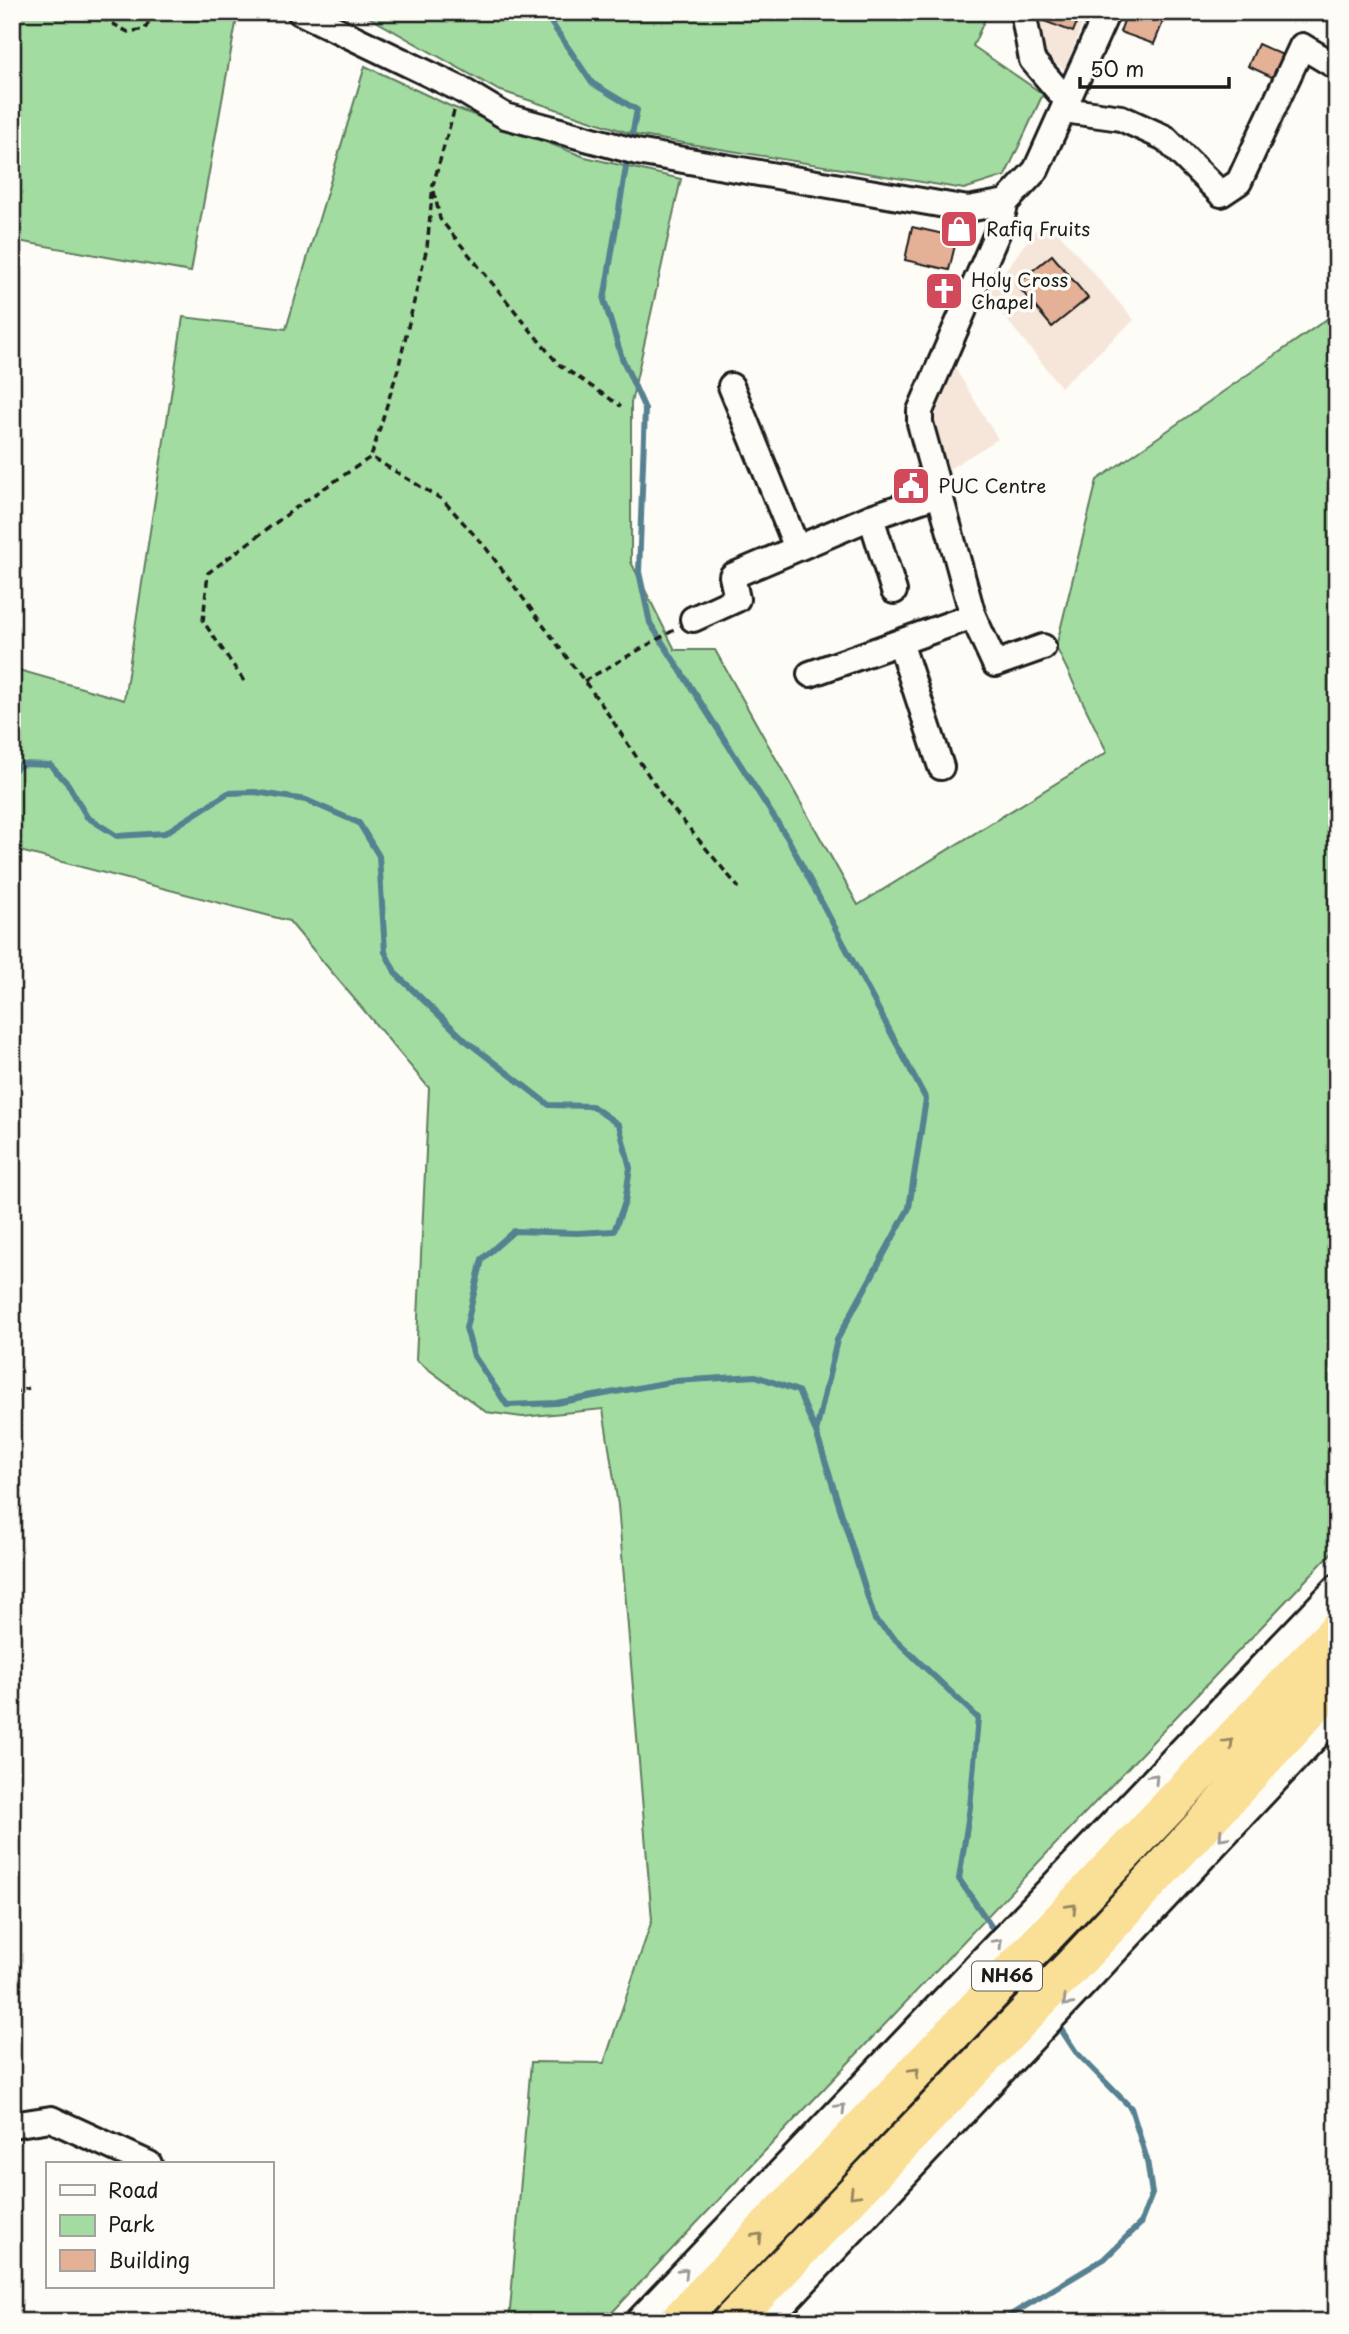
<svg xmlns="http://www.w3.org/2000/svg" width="1349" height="2334" viewBox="0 0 1349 2334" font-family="'Playpen Sans',sans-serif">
	<rect width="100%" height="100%" fill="#fdfcf7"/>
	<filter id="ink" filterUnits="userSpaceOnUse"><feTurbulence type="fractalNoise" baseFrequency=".0143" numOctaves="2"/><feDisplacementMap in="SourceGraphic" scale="14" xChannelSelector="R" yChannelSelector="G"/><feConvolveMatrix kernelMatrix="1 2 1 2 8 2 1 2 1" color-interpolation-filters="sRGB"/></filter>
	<g filter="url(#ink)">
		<path fill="#f6e6da" d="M1032,12H1087L1065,70L1036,49Z
			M1045,217L1134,320L1061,387L987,295Z
			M955,368L998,439L944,472L931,426Z"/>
		<path fill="#a3dca1" stroke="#607c5e" stroke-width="2" d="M12,12H238L191,272L12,240Z
			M360,12H988L973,46L1043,94L1005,176L964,189L635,135L498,90Z
			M365,66L450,106L585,157L681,179L631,403V562L675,650H715L858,905L1107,752L1056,647L1097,480L1337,312V1547L603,2322H509L531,2062L604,2063L652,1920L618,1505L603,1409L522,1417L486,1412L416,1360L429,1088L289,921L12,849V668L124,700L183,317L286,329Z"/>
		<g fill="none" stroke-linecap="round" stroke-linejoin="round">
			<path stroke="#568190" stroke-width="6" d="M544,12L592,83L637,110L630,145
				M628,155L604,300L622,358L645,409L639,572L650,623L788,839L926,1099L909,1208L837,1340L816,1432
				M12,772L22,764L50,765L68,784L87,817L117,836L165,833L228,793L255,792L306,800L359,823L379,856L385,952L396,974L465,1040L549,1105L592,1106L619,1125L630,1168L625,1202L614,1231L577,1233L514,1231L482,1259L466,1328L474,1356L507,1405L556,1403L675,1381L756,1376L798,1391L816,1432L875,1620L978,1718L970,1807L959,1879L997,1935
				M999,2322L1104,2259L1140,2224L1152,2194L1147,2160L1131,2108L1076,2052L1056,2022"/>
		</g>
		<path fill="#e4b196" stroke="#1c1c1c" stroke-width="2" d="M1047,12H1081L1073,32L1044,21Z
			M1127,12H1167L1154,44L1120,32Z
			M1258,44L1285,56L1274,78L1248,66Z
			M912,227L957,237L949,270L905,260Z
			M1052,255L1088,298L1052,327L1016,284Z
			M936,282L955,285L952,301L933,298Z"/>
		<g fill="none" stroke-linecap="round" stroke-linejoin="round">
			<defs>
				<path id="minor" d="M300,12L460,89L505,116L637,152L968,209L1006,202L1036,170L1107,12
					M1023,12L1032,60L1068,102
					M1064,110L1121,118L1165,138L1221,194L1239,182L1302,46L1337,67
					M1006,202L998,231L920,411V423L973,616L995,664L1043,647
					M731,386L797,548
					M871,517L894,591
					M693,619L737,599L732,576L871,517L939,494
					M810,674L900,642
					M941,767L900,642L973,616
					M12,2125L51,2119L149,2164
					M637,2322L1337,1587
					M767,2322L1337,1715"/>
				<path id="highway" d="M677,2322L1337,1630
					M731,2322L1082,1956L1337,1680"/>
			</defs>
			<use href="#minor" stroke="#1c1c1c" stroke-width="30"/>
			<use href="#highway" stroke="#1c1c1c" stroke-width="42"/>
			<path stroke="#1c1c1c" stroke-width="3.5" stroke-dasharray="7 5" stroke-linecap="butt" d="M91,12L128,32L145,29L154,12
				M454,111L433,185L427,247L398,369L371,457L443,500L486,548L602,705L663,797L739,888
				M434,191L440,219L558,364L621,406
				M244,681L203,621L208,573L305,501L371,457
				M584,681L674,630
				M12,1393L29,1388"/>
			<use href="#minor" stroke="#fdfcf7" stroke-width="24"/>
			<use href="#highway" stroke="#fadf96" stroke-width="37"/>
		</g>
		<defs><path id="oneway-chevron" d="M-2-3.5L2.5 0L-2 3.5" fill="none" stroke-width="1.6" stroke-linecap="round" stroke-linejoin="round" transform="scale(1.75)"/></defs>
		<g stroke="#96875f">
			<use href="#oneway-chevron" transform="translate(1229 1743) rotate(-46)"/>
			<use href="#oneway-chevron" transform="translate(1072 1908) rotate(-46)"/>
			<use href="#oneway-chevron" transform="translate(915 2072) rotate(-46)"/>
			<use href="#oneway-chevron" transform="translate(854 2194) rotate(134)"/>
			<use href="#oneway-chevron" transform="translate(758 2237) rotate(-46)"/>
		</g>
		<g stroke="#989794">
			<use href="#oneway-chevron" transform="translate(1154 1778) rotate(-46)"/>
			<use href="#oneway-chevron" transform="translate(1223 1836) rotate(133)"/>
			<use href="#oneway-chevron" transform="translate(998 1943) rotate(-46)"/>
			<use href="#oneway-chevron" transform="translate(1067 2002) rotate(133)"/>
			<use href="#oneway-chevron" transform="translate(841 2108) rotate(-46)"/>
			<use href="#oneway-chevron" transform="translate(684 2272) rotate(-46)"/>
		</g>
	</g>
	<defs>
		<symbol id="shop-square" viewBox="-11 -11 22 22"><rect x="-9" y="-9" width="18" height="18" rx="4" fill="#d1495b" stroke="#fdfcf7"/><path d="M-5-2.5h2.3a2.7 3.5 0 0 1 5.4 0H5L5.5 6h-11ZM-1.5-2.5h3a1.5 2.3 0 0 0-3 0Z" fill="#fff"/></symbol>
		<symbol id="church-square" viewBox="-11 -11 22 22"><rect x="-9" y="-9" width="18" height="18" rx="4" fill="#d1495b" stroke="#fdfcf7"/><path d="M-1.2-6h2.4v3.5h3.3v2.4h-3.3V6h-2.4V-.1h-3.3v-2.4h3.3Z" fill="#fff"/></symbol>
		<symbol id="civic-square" viewBox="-11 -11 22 22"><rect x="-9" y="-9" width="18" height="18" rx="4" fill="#d1495b" stroke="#fdfcf7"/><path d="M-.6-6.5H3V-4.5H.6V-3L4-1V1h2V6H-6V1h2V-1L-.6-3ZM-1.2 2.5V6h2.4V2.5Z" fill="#fff"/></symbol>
	</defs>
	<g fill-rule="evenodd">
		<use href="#shop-square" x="937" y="207" width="44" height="44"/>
		<use href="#church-square" x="922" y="269" width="44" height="44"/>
		<use href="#civic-square" x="889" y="464" width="44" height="44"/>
	</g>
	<g text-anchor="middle" stroke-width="7" stroke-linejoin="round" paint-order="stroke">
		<rect fill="#fdfcf7" stroke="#605f5e" stroke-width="2" x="972" y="1961.5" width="70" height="29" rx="5"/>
		<g font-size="18" font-weight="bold" fill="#1c1c1c">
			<text x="1007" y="1982">NH66</text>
		</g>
		<g font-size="19" fill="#1c1c1c" stroke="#fdfcf7" text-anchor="start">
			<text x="986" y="236">Rafiq Fruits</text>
			<text x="971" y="287">Holy Cross<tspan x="971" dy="22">Chapel</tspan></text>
			<text x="938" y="493">PUC Centre</text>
		</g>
	</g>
	<rect width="1349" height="2334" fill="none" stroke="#fdfcf7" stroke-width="42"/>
	<rect x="21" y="21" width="1307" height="2292" fill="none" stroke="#1c1c1c" stroke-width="2.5" filter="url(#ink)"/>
	<rect x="46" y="2162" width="228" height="126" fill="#fdfcf7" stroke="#a3a29f" stroke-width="2"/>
	<rect x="60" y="2185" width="35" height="10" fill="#fdfcf7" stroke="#a3a29f" stroke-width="2"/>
	<text x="108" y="2198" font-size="21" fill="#1c1c1c">Road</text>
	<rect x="60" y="2215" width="35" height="21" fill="#a3dca1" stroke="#a3a29f" stroke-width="2"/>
	<text x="108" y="2232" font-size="21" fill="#1c1c1c">Park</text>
	<rect x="60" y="2250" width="35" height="21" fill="#e4b196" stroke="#a3a29f" stroke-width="2"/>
	<text x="108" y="2268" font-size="21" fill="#1c1c1c">Building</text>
	<path d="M1080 77v10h149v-10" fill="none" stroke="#1c1c1c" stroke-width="3.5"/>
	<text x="1090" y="77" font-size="21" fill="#1c1c1c" stroke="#fdfcf7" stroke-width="5" paint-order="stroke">50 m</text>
</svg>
